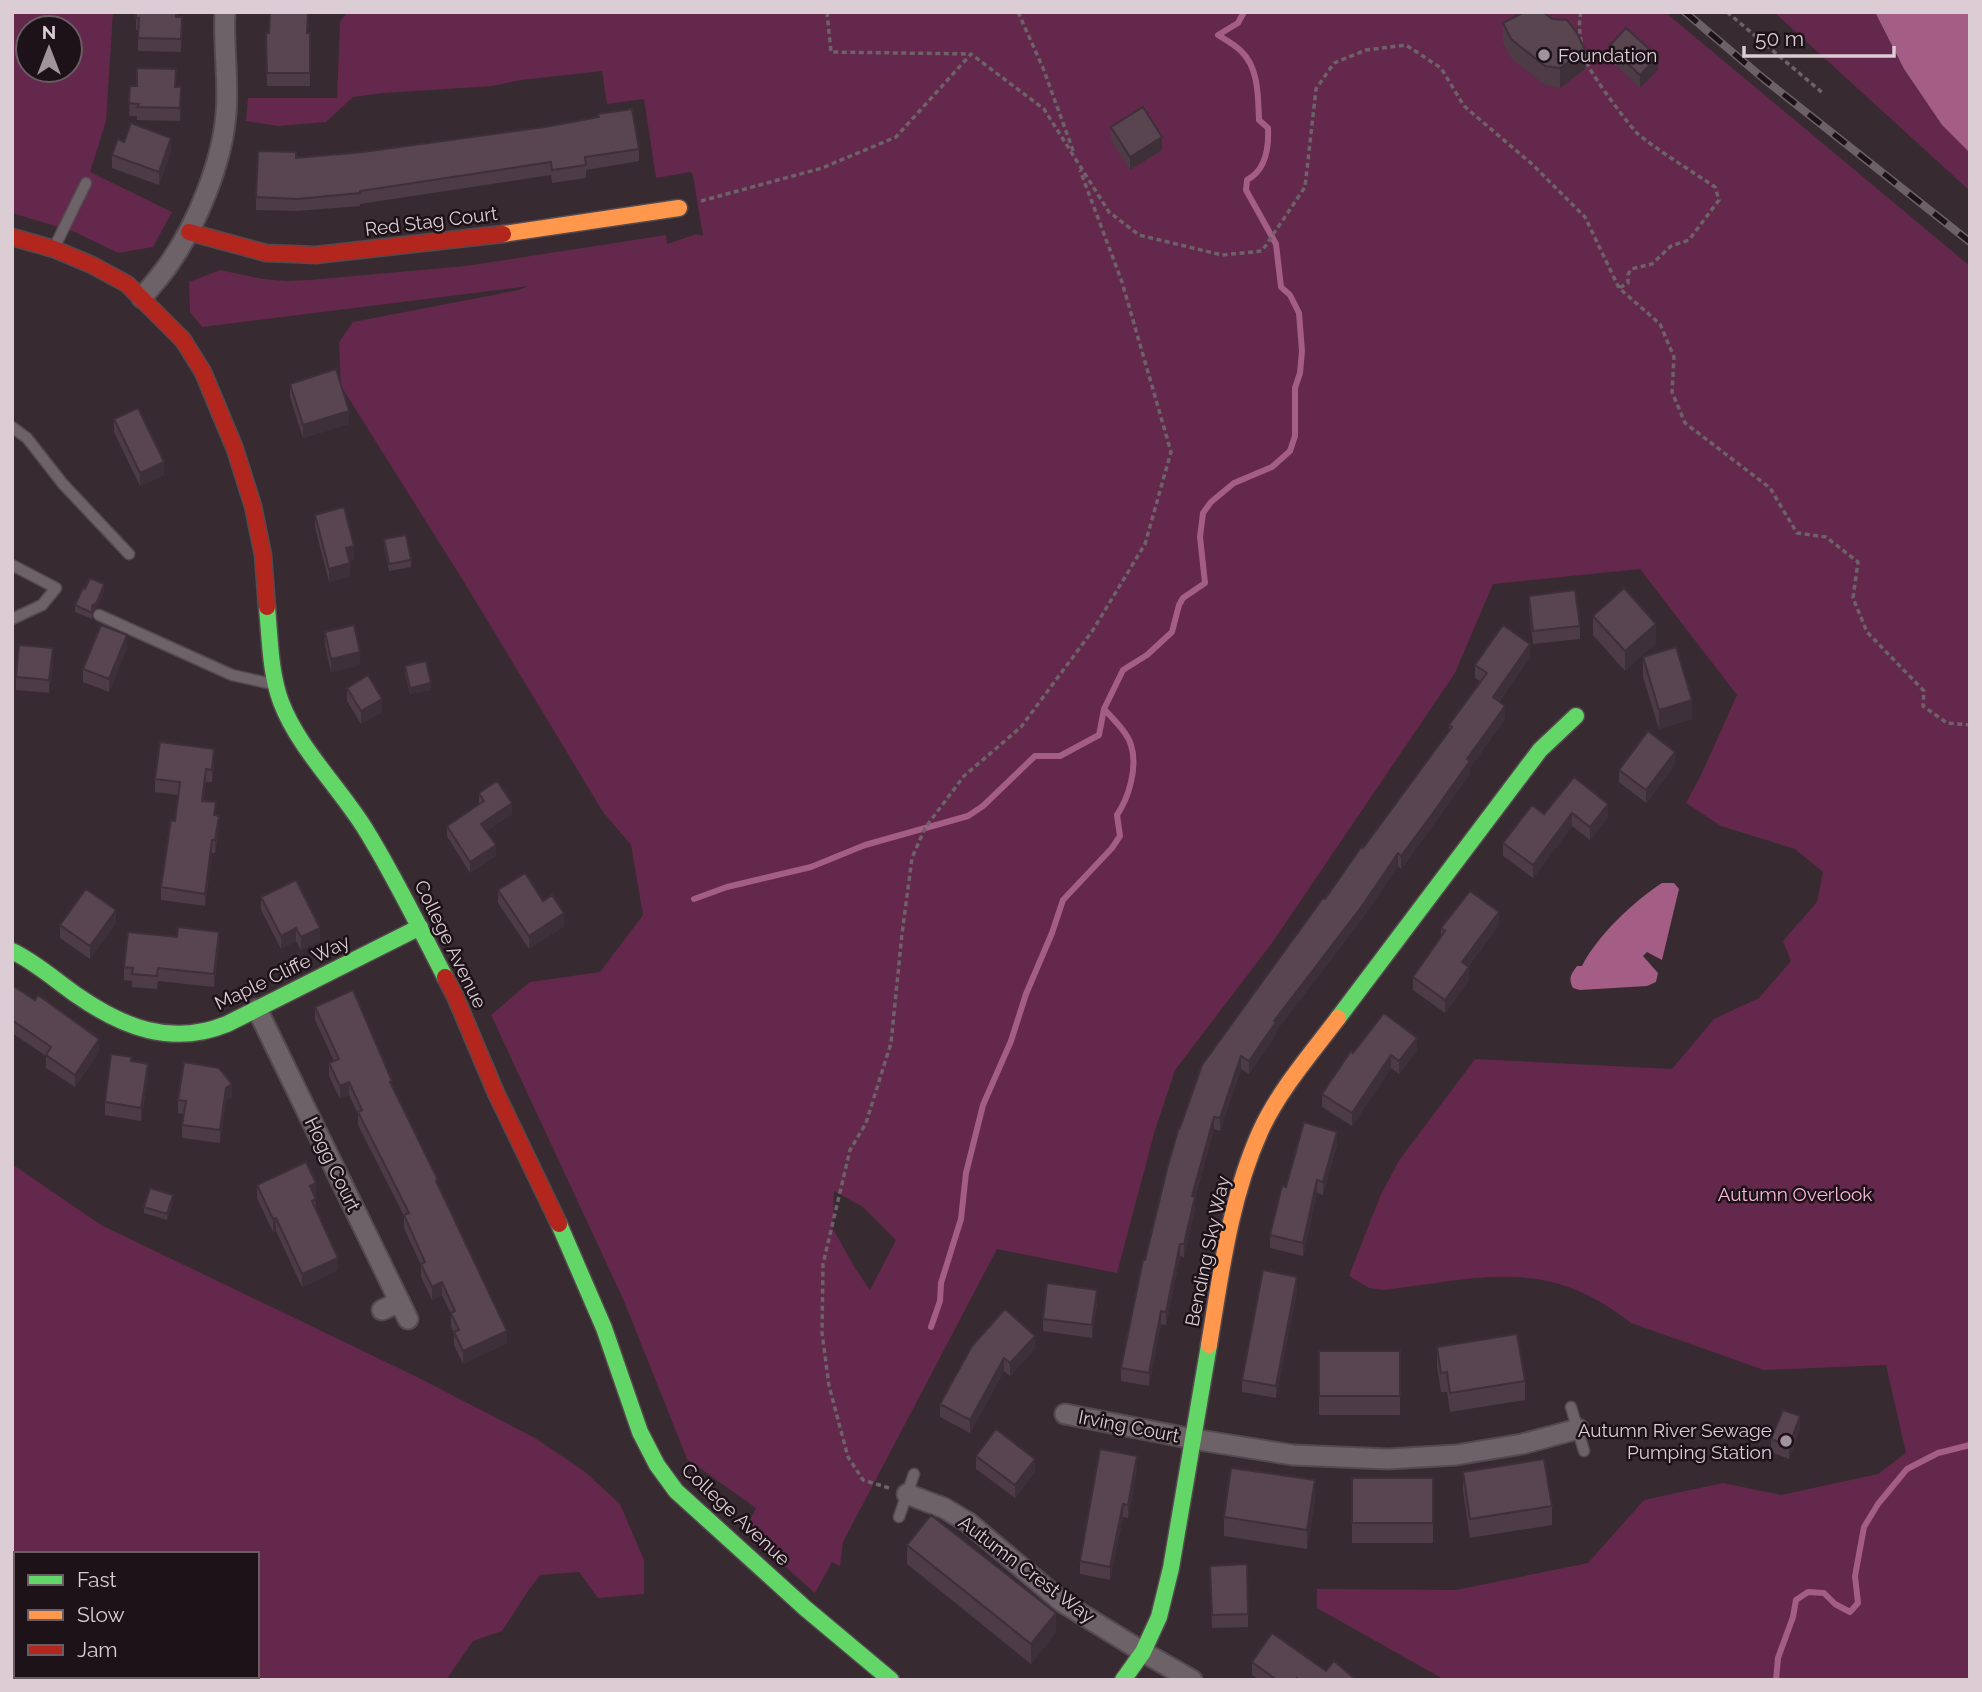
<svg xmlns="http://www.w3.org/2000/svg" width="1982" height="1692" viewBox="0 0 1982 1692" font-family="Raleway,sans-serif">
	<rect width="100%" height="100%" fill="#372b31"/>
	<path fill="#63284b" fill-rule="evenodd" d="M12,12H113L106,121L90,172L172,212L153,247L118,253L75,232L12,213ZM28,28H70V70H28Z
		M347,12H1665L1970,266V1680H1445L1317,1608V1589L1456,1590L1588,1563L1644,1500L1723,1483L1781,1495L1878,1474L1906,1453L1886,1365L1764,1370L1631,1323C1546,1256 1482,1278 1384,1290L1369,1288L1349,1276L1381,1194L1400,1159L1475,1059L1672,1069L1714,1019L1759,998L1791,961L1783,941L1817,902L1823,872L1795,849L1721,826L1686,803L1702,773L1737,695L1640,569L1493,584L1455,673L1272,943L1175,1070L1155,1130L1117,1273L997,1249L843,1542L840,1566L832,1562L815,1593L745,1531L756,1508L687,1459L624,1301L491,1015L530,982L600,972L643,915L631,845L603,812L464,582L341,386L339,342L353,322L519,290L529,286L202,327L190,312L189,282L220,270L263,279L286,281L309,280L466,266L666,235L667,244L697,234L703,236L693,176L691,172L656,178L644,99L607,104L602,71L521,80L493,86L383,93L353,97L326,122L278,126L246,121L248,98H337L340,22ZM834,1191L863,1207L896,1240L870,1290L855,1268L833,1229Z
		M1774,12H1875L1904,69L1942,125L1970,153V191Z
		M12,1164L101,1225L417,1377L535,1438L584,1471L620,1504L644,1560V1594L598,1598L579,1572L540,1575L528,1591L502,1631L473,1641L446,1680H12ZM16,1554H257V1676H16Z"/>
	<path fill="#a45d85" d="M1875,12H1970V153L1942,125L1904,69Z
		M1662,883H1674L1679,889L1662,960L1647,952L1643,956L1658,973L1656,982L1647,986L1580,990L1573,988C1568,979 1571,974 1577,966H1582C1597,936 1634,901 1662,883Z"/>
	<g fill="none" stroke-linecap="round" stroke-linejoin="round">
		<path stroke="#a45d85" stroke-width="6" d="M694,899L727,887L811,867L865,845L968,816L983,806L1035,756H1060L1099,735L1104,709L1123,670L1147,655L1172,632L1179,605L1183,598L1205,583L1200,537L1203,513L1211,502L1234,483L1272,467L1290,451L1295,436V388L1300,373L1302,351L1299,313L1290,295L1281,287L1276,244L1246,190L1247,180C1266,170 1269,148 1268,128L1259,120C1258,97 1259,68 1241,51C1235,45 1226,40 1218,35L1238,23L1244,12
			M931,1327L940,1301L941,1283L961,1219L966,1173L983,1105L1011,1041L1026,994L1052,933L1063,900L1112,848L1120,836L1117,815C1129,797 1138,767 1131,745C1127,732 1113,719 1104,709
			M1776,1680L1778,1658L1793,1617L1796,1600L1808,1592L1824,1593L1835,1604L1850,1612L1858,1603L1855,1576L1864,1527L1878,1504L1907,1469L1938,1453L1970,1445"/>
		<defs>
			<path id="lane" d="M54,248L86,183
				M12,427L27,438L63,484L129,554
				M12,565L56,588L42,605L12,619
				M99,615L232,675L272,684
				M1571,1407L1584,1451
				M899,1517L914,1474"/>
			<path id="street" d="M142,298C151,286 161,276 169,264C197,224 222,163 226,114C229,81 223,46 225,12
				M257,1009L408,1319
				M382,1310L400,1302
				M1065,1414L1193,1439L1293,1455L1388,1459L1456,1455L1522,1444L1578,1429
				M907,1494L944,1508L969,1523L1062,1602L1143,1652L1192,1680"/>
			<path id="fast" d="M267,607C270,639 270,672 281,702C298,747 338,786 364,827C394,875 419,927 445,977
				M12,951C35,962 54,979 75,994C122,1027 171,1047 227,1024L420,927
				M1338,1018L1540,750L1576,716
				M559,1224L604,1328L640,1432L657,1465L676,1491L805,1608L891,1680
				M1123,1680L1143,1652L1159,1617L1171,1568L1209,1345"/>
			<path id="slow" d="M503,234L679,208
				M1209,1345C1221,1273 1230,1199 1260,1132C1279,1090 1311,1054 1338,1018"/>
			<path id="jam" d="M189,232L266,253L316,255L503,234
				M12,237L54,249L92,265L127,284L183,340L203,372L235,449L253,506L263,555L267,607
				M445,977L455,996L496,1093L559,1224"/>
		</defs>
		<use href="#lane" stroke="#53494e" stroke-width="13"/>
		<use href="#street" stroke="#53494e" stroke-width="23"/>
		<use href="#fast" stroke="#53494e" stroke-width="19"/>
		<use href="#slow" stroke="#53494e" stroke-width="19"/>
		<use href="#jam" stroke="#53494e" stroke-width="19"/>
		<path stroke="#6c6267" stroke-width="3.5" stroke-dasharray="5 3.5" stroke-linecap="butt" d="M827,12L831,52L971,54
			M1018,12L1043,68L1074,153
			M1581,12C1577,27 1582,52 1588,65C1593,77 1630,127 1639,135C1663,154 1690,170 1715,187L1719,200L1689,240L1671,246L1652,264L1631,269L1628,275V283L1619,288
			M1727,12L1824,94
			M701,201L822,168L896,137L971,54L1044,109L1109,212L1139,235L1222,255L1262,251L1305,187L1316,89L1334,63L1366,50L1406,45L1441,68L1464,106L1533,165L1585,217L1619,288L1660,324L1674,357L1672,392L1685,423L1770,488L1797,533L1826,537L1858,562L1853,598L1867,632L1924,691L1923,706L1947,723L1970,725
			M889,1488L863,1480L848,1457L829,1386L822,1333L823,1264L850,1150L866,1123L891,1043L902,934L912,858L925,828L964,776L1021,727L1093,630L1145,544L1171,452L1122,282L1080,170"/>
		<use href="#lane" stroke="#6d6268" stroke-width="10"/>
		<use href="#street" stroke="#6d6268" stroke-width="19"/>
		<use href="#fast" stroke="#63d668" stroke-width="16"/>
		<use href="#slow" stroke="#ff974d" stroke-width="16"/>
		<use href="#jam" stroke="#b3261e" stroke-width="16"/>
		<defs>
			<path id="rail" d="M1685,12L1764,79L1970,242"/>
		</defs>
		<use href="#rail" stroke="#6b6167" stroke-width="8"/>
		<use href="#rail" stroke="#1d1218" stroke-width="5" stroke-dasharray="16" stroke-linecap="butt"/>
	</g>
	<path fill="#4d3b45" d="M136,12L182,17L181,52L138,51V30H136Z
		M1503,23L1585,69L1560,88L1545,85L1511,58L1503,42Z
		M266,33H310V86H267Z
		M1609,46L1658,70L1640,88L1609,59Z
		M130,86L181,87L180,121L137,120V116H129Z
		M1111,127L1162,150L1130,170L1111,140Z
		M124,142L171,151L159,185L112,168V155Z
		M639,149V161L586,170V178L552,183L551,175L360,204V206L297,211L256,210V197L296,158Z
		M290,384L349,424L303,438L290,397Z
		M114,419L164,475L140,486L114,432Z
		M315,515L354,559L350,560V576L329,582L315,527Z
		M384,539L411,560V567L389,571L384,546Z
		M85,589L104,591L97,608L92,613V619L75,612V605Z
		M1529,596L1580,626V639L1533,644L1529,609Z
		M1593,616L1656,643L1625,671L1593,635Z
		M325,632L360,665L331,672L325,645Z
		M127,648L109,692L83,682V669Z
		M1530,657L1499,702L1505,719L1470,768V774L1401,869L1398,866L1362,919L1276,1031V1035L1249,1074L1241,1069L1220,1131L1214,1129L1195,1198V1210L1184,1257L1180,1256L1166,1325L1161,1324L1149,1386L1121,1381V1368L1145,1260L1180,1128L1325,899L1449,731V725L1480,681L1475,678V665Z
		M1643,657L1692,719L1659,729L1643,677Z
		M53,661L49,693L16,690V677Z
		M405,666L431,690L410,694L405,673Z
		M347,688L382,712L361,724L347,701Z
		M214,762L212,782H206L203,801L216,815L219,829L215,853H212L205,906L161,900V887L175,821L178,795L155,792V779Z
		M1675,765L1646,803L1619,782V770Z
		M1574,777L1608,817L1590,840L1572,826L1533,878L1503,856V843L1544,814Z
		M479,793L512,814L486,831L496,856L470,873L447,836V826L479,804Z
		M498,890L543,901L564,926L529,949L498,903Z
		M261,897L320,941L301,950L296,941L281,949L261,910Z
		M116,923L90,959L60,938V925Z
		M1499,925L1468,967L1469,980L1445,1013L1413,990V977L1441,936V928Z
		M219,945L214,987L158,981L157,989L132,987V981L124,980V967Z
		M12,987L99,1052L75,1087L46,1068V1056L12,1033Z
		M315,1007L392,1086L507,1343L463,1364L454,1345V1334L451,1326V1314L442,1295L432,1300L421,1277V1265L404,1228V1216L358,1125V1114L349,1095L340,1099L329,1076V1063L334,1061L315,1020Z
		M1417,1051L1399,1074L1391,1068L1352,1126L1322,1107V1094L1353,1053Z
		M132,1062L148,1077L141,1121L105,1115V1102Z
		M232,1097L226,1101L220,1143L182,1138V1125L184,1114L178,1113V1100Z
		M1337,1145L1323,1195L1317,1193L1303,1256L1270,1248V1235L1286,1187Z
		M257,1185L316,1196L315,1197L316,1209L338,1270L302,1287L276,1231L273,1232L257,1198Z
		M173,1202L167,1220L144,1213V1207Z
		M1297,1290L1276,1398L1242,1392V1380Z
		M1097,1303L1092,1338L1043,1331V1319Z
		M972,1346L1035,1349L1010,1376L1004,1371L970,1433L940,1417V1404Z
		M1437,1347L1525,1381V1400L1450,1412L1447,1392H1441L1437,1366Z
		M1319,1351H1400V1415H1319Z
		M1800,1429L1789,1459L1771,1452V1439Z
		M976,1456L1035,1472L1015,1498L976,1469Z
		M1137,1469L1128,1518L1123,1517L1110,1580L1080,1574V1561Z
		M1463,1472L1552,1506V1525L1470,1538L1463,1492Z
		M1352,1478H1433V1543H1352Z
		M1315,1500L1307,1549L1224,1536V1517Z
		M907,1545L1056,1632L1031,1664L907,1564Z
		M1210,1578L1248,1614V1627L1212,1628Z
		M1252,1662L1326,1671L1356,1680H1259L1252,1675Z"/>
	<path fill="#3e3038" d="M1585,50V69L1560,88V68Z
		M1658,57V70L1640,88V75Z
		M1162,137V150L1130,170V157Z
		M171,138V151L159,185V172Z
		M349,411V424L303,438V425Z
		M164,462V475L140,486V473Z
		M354,546V559L346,561V548Z
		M350,563V576L329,582V569Z
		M104,584V591L97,608L92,613V606Z
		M1656,624V643L1625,671V651Z
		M127,635V648L109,692V679Z
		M1530,644V657L1493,710V697Z
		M53,648V661L49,693V680Z
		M360,652V665L331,672V659Z
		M431,683V690L410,694V688Z
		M382,699V712L361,724V711Z
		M1692,700V719L1659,729V710Z
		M1505,706V719L1470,768V774L1401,869V856L1467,759Z
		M214,749V762L212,782V770Z
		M1675,752V765L1646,803V790Z
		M206,769V782L202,814V801Z
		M512,803V814L481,834V824Z
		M1608,804V817L1590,840V827Z
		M1572,813V826L1533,878V865Z
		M219,816V829L215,853V840Z
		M212,840V853L205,906V894Z
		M496,845V856L470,873V862Z
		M1398,853V866L1362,919L1276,1031V1035L1249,1074V1061L1274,1021Z
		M116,910V923L90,959V946Z
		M1499,912V925L1462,975V962Z
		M564,913V926L529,949V936Z
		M296,928V941L281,949V936Z
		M320,928V941L301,950V937Z
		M219,932V945L214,987V974Z
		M1469,967V980L1445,1013V1000Z
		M1417,1038V1051L1399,1074V1061Z
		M99,1039V1052L75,1087V1075Z
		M1391,1055V1068L1352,1126V1113Z
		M1241,1056V1069L1220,1131V1118Z
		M148,1064V1077L141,1121V1108Z
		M349,1082V1095L340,1099V1086Z
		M232,1084V1097L226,1101L220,1143V1130L226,1088Z
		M1214,1117V1129L1195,1198V1210L1184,1257V1244L1192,1196Z
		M1337,1132V1145L1323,1195V1182Z
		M1317,1180V1193L1303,1256V1243Z
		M316,1183V1196L310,1199V1186Z
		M173,1195V1202L167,1220V1214Z
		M276,1218V1231L273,1232V1219Z
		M1180,1244V1256L1166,1325V1312Z
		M338,1258V1270L302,1287V1274Z
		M1297,1277V1290L1276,1398V1386Z
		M442,1282V1295L432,1300V1287Z
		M1097,1290V1303L1092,1338V1325Z
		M1161,1311V1324L1149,1386V1373Z
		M507,1331V1343L463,1364V1351Z
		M1035,1336V1349L1010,1376V1363Z
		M1004,1358V1371L970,1433V1420Z
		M1800,1416V1429L1789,1459V1446Z
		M1137,1456V1469L1128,1518V1505Z
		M1035,1459V1472L1015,1498V1485Z
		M1315,1480V1500L1307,1549V1530Z
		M1123,1504V1517L1110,1580V1567Z
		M1056,1613V1632L1031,1664V1644Z"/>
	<path fill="#594550" stroke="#3e3038" stroke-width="2" d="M136,12H176V17H182L181,39L138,38L139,18H136Z
		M270,12H308L307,33H310V73H267L266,33H269Z
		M1524,12H1543L1552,19L1567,20L1577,33L1585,50L1560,68L1545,66L1511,39L1503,23Z
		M1626,28L1658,57L1640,75L1609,46Z
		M137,68L176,69L175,87H181L180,108L137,107L139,104L129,103L130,86H137Z
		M1143,107L1162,137L1130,157L1111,127Z
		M632,109L639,149L585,157L586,165L552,170L551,162L360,191V193L297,199L256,197L258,151L296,152V158L363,152L545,127L599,117L598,114Z
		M131,123L171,138L159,172L112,155L118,139L124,142Z
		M336,369L349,411L303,425L290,384Z
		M138,408L164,462L140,473L114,419Z
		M344,507L354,546L346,548L350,563L329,569L315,515Z
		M406,535L411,560L389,564L384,539Z
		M90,578L104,584L97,602L92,606V613L75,605L83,588L85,589Z
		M1624,588L1656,624L1625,651L1593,616Z
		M1575,590L1580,626L1533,631L1529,596Z
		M101,625L127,635L109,679L83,669Z
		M354,625L360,652L331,659L325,632Z
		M1503,625L1530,644L1493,697L1505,706L1467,759L1470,761L1430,817L1401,856L1398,853L1362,906L1274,1021L1276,1022L1249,1061L1241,1056L1220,1118L1214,1117L1192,1196L1195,1197L1184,1244H1180L1166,1312L1161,1311L1149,1373L1121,1368L1143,1260H1145L1167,1169L1179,1127L1180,1128L1202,1065L1323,898L1325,899L1362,846L1363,848L1452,727L1449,725L1487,673L1475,665Z
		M19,645L53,648L49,680L16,677Z
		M1676,647L1692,700L1659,710L1643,657Z
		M426,661L431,683L410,688L405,666Z
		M368,675L382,699L361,711L347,688Z
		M1648,731L1675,752L1646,790L1619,770Z
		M160,742L214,749L212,770L206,769L202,801L216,802L214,815L219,816L215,840H212L205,894L161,887L171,820L175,821L180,782L155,779Z
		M1574,777L1608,804L1590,827L1572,813L1533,865L1503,843L1532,805L1544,814Z
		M497,781L512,803L481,824L496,845L470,862L447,826L484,801L479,793Z
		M525,873L543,901L552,895L564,913L529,936L498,890Z
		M296,880L320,928L301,937L296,928L281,936L261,897Z
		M86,889L116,910L90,946L60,925Z
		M1470,891L1499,912L1462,962L1469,967L1445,1000L1413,977L1445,931L1441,928Z
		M178,927L219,932L214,974L158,968L157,976L132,974L133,968L124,967L128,932L177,937Z
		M13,986L35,1000L38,995L99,1039L75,1075L46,1055L51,1047L12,1020V987Z
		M353,990L392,1081L390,1082L438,1180L436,1181L507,1331L463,1351L454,1332L459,1330L451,1313L455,1311L442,1282L432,1287L421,1264L425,1262L404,1215L409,1213L358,1112L362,1110L349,1082L340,1086L329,1063L339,1059L315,1007Z
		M1384,1013L1417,1038L1399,1061L1391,1055L1352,1113L1322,1094L1351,1051L1353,1053Z
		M111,1054L132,1057L131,1061L148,1064L141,1108L105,1102Z
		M184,1062L219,1068L232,1084L226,1088L220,1130L182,1125L186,1101L178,1100Z
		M1304,1122L1337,1132L1323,1182L1317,1180L1303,1243L1270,1235L1282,1186L1286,1187Z
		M306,1162L316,1183L310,1186L316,1199L312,1201L338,1258L302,1274L276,1218L273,1219L257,1185Z
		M150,1188L173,1195L167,1214L144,1207Z
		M1263,1270L1297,1277L1276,1386L1242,1380Z
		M1047,1283L1097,1290L1092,1325L1043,1319Z
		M1005,1309L1035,1336L1010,1363L1004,1358L970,1420L940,1404L972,1346Z
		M1517,1334L1525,1381L1450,1393L1447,1372L1441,1373L1437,1347Z
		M1319,1351H1400V1396H1319Z
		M1783,1410L1800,1416L1789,1446L1771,1439Z
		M996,1429L1035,1459L1015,1485L976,1456Z
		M1100,1449L1137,1456L1128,1505L1123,1504L1110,1567L1080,1561Z
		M1544,1459L1552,1506L1470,1519L1463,1472Z
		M1231,1468L1315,1480L1307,1530L1224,1517Z
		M1352,1478H1433V1523H1352Z
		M931,1515L1056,1613L1031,1644L907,1545Z
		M1247,1564L1248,1614L1212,1615L1210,1566Z
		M1272,1633L1326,1671L1334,1661L1356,1680H1298L1297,1678L1296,1680H1277L1252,1662Z"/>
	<g fill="#a2949b" stroke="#1d1218" stroke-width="2.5">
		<circle cx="1544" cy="55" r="7"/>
		<circle cx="1786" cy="1441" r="7"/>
	</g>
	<g text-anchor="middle" stroke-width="5" stroke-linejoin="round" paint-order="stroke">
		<g font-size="19" fill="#dcccd4" stroke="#1d1218" text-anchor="start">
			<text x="1558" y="62">Foundation</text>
			<text x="1772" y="1437" text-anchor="end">Autumn River Sewage<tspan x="1772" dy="22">Pumping Station</tspan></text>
		</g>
		<g font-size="19" fill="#dcccd4" stroke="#1d1218">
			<text transform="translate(431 221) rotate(-7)" y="7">Red Stag Court</text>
			<text transform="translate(451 944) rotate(64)" y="7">College Avenue</text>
			<text transform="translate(282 972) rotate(-26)" y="7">Maple Cliffe Way</text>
			<text transform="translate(333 1164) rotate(64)" y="7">Hogg Court</text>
			<text transform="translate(1207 1251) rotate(-78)" y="7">Bending Sky Way</text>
			<text transform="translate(1129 1426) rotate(11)" y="7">Irving Court</text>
			<text transform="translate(736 1514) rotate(43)" y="7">College Avenue</text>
			<text transform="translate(1027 1569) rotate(37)" y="7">Autumn Crest Way</text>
		</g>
		<g font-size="19" fill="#f8b8d9" stroke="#1d1218">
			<text x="1795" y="1201">Autumn Overlook</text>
		</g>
	</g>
	<rect width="1982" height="1692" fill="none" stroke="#dcccd4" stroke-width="28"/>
	<rect x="14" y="1552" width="245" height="126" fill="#1d1218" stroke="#695c63" stroke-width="2"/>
	<rect x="28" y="1575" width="35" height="10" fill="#63d668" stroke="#695c63" stroke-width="2"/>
	<text x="77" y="1587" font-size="21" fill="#dcccd4">Fast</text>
	<rect x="28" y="1610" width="35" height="10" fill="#ff974d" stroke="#695c63" stroke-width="2"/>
	<text x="77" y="1622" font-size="21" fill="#dcccd4">Slow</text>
	<rect x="28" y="1645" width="35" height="10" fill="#b3261e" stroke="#695c63" stroke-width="2"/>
	<text x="77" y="1657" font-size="21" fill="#dcccd4">Jam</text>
	<g transform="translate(49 49)"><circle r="33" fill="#1d1218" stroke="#695c63" stroke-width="2"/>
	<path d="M0-5L12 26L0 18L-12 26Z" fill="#a2949b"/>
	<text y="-10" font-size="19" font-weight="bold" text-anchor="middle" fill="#dcccd4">N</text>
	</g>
	<path d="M1744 46v10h150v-10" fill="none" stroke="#dcccd4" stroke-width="3.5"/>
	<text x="1755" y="46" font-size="21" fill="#dcccd4" stroke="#1d1218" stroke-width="5" paint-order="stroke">50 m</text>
</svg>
